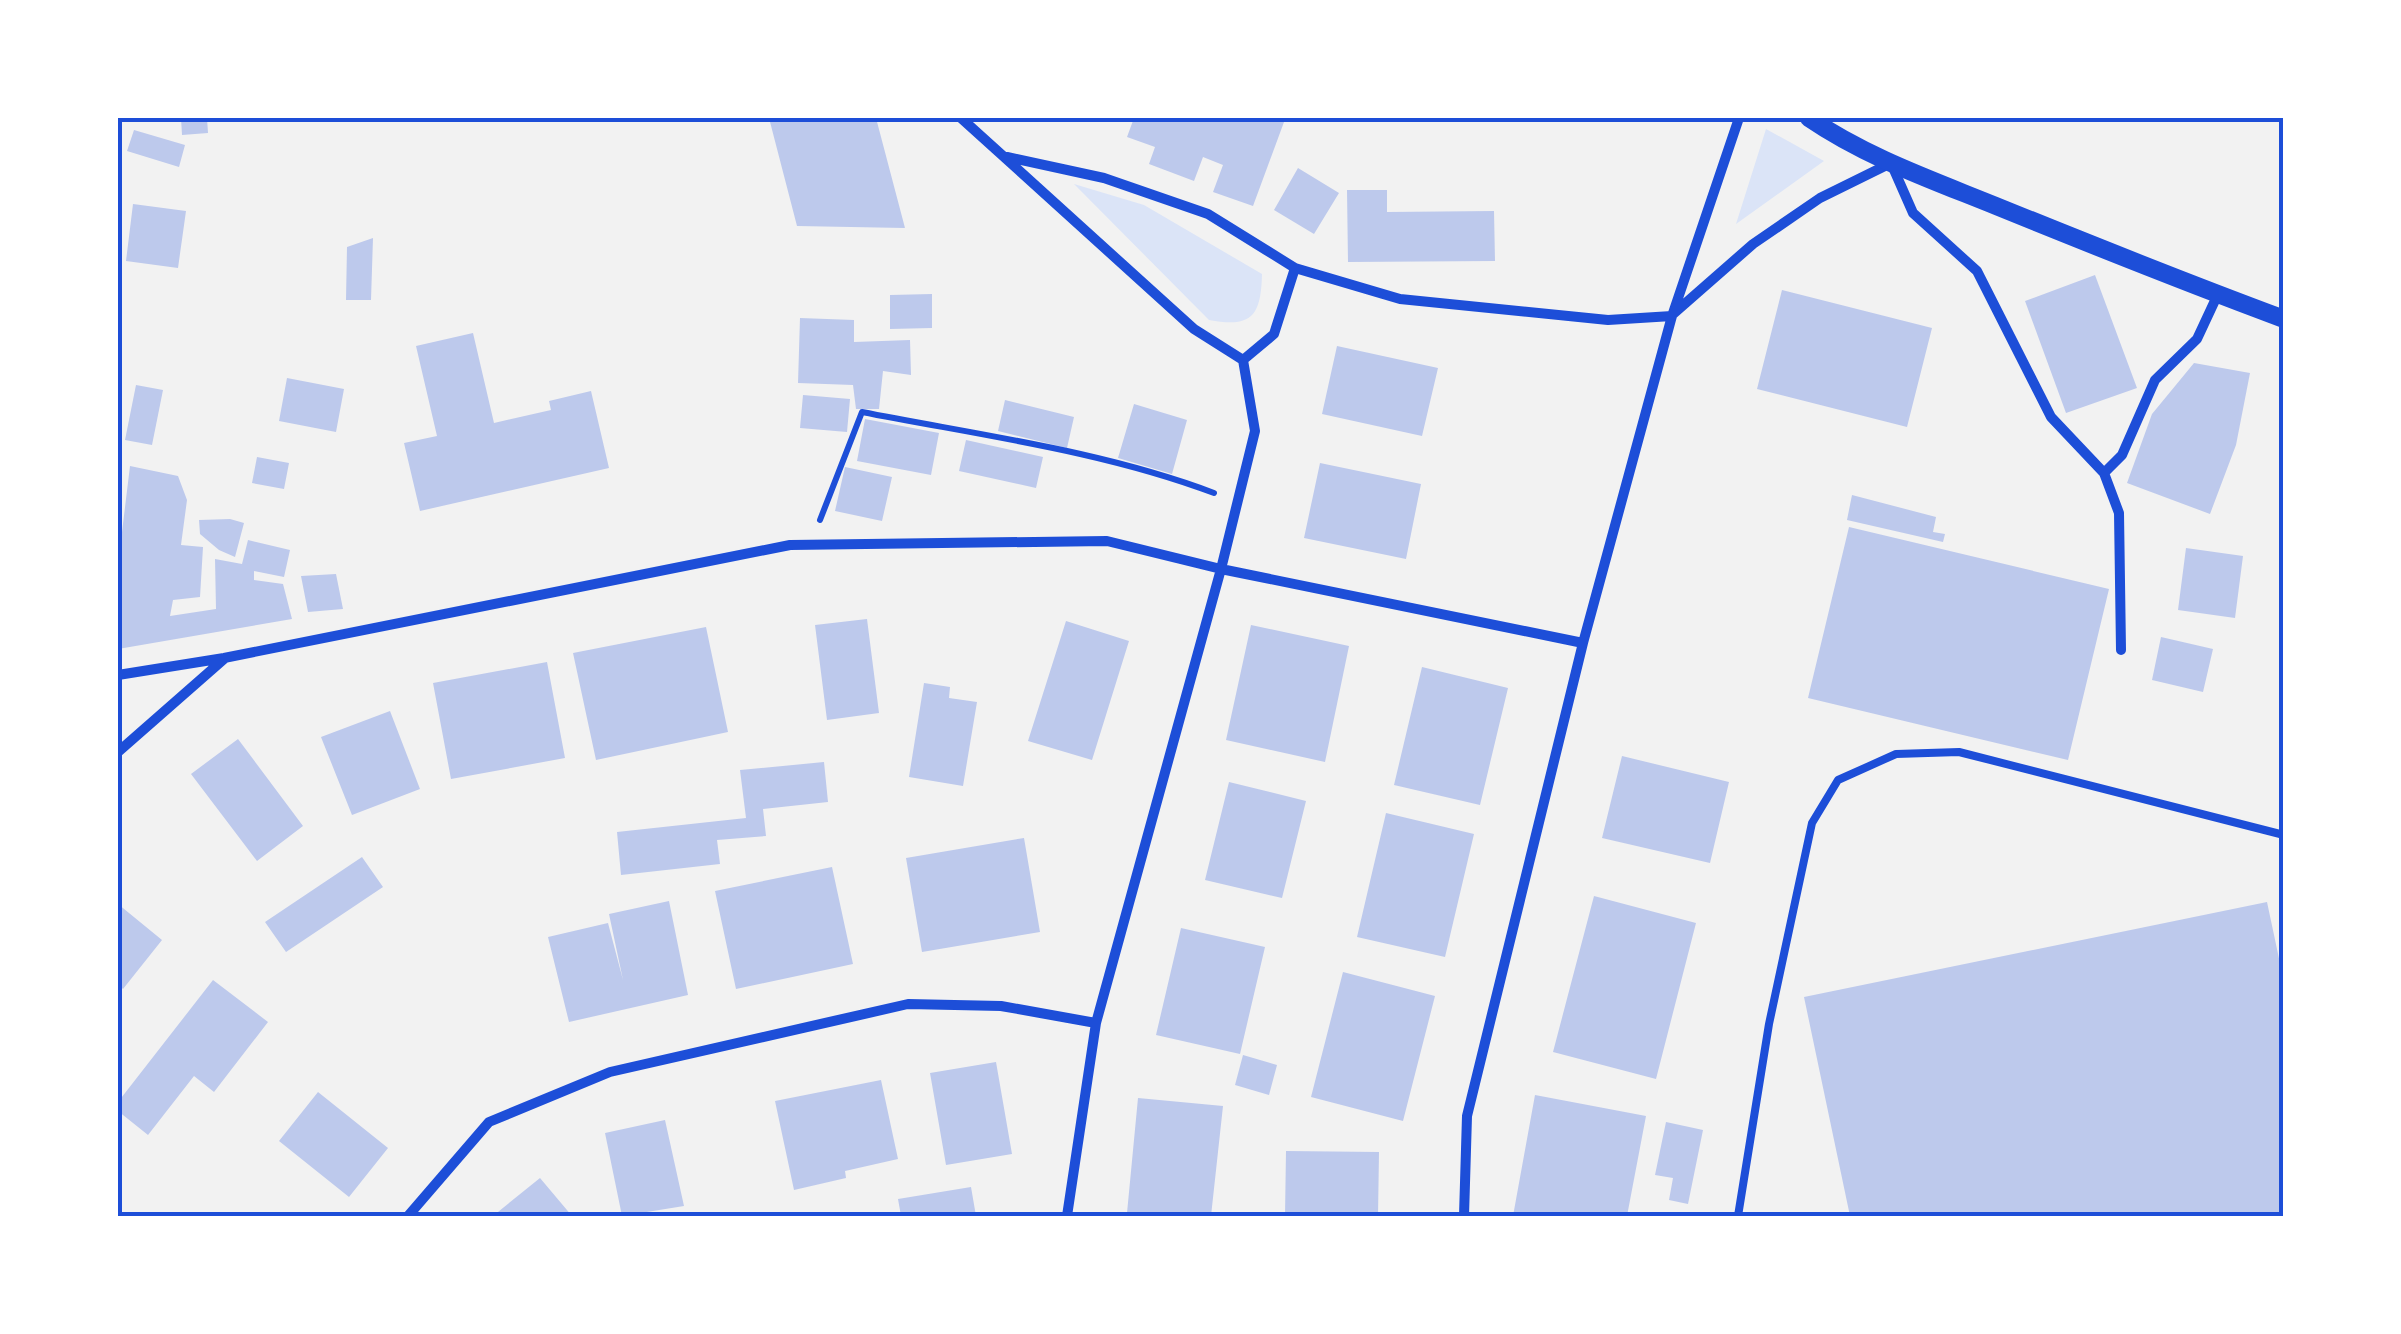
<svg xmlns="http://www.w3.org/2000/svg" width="2401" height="1334" viewBox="0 0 2401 1334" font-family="'Archivo Narrow',sans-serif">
	<rect width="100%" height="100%" fill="#f2f2f2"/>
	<path fill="#dbe4f7" d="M1766,129L1824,161L1736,224Z
		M1074,184L1144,205L1262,274C1261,316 1252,328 1209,320Z"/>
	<path fill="#bdc9ec" d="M181,118H207L208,133L182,135Z
		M769,118H876L905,228L797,226Z
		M1134,118H1270L1284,122L1253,206L1213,192L1223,165L1203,157L1194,181L1149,164L1155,147L1127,137Z
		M134,130L185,145L179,167L127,151Z
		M1298,168L1339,193L1314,234L1274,210Z
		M1347,190H1387V212L1494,211L1495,261L1348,262Z
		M133,204L186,211L178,268L126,261Z
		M373,238L371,300H346L347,247Z
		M2095,275L2137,388L2066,413L2025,301Z
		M1782,290L1932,328L1907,427L1757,389Z
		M932,294V328L890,329V295Z
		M800,318L854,320V342L910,340L911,375L883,371L879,409H856L853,385L798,383Z
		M473,333L494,423L551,410L549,401L591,391L609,468L420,511L404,443L437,436L416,346Z
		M1337,346L1438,368L1422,436L1322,414Z
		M2194,363L2250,373L2236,445L2210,514L2127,483L2152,414Z
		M287,378L344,389L336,432L279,421Z
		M136,385L163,390L152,445L125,440Z
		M803,395L850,399L847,432L800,428Z
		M1005,400L1074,417L1067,448L998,431Z
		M1134,404L1187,420L1172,474L1118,458Z
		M865,419L939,433L931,475L857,461Z
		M966,440L1043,457L1036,488L959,471Z
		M257,457L289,463L284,489L252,483Z
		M1320,463L1421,484L1406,559L1304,538Z
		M130,466L178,476L187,500L181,545L203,547L200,597L173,600L170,616L216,609L215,559L242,564L248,540L290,550L284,577L254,571V580L283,584L292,619L118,649V531L122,532Z
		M845,467L892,477L882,521L835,511Z
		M1852,495L1936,517L1933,532L1945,534L1943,542L1847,520Z
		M230,519L244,523L235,557L219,550L200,534L199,520Z
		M1849,527L2109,589L2068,760L1808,698Z
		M2186,548L2243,556L2235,618L2178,610Z
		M336,574L343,609L308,612L301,576Z
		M867,619L879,713L827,720L815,625Z
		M1066,621L1129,641L1092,760L1028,741Z
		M1251,625L1349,646L1325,762L1226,740Z
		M706,627L728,732L596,760L573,653Z
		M2161,637L2213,649L2203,692L2152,680Z
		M547,662L565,758L451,779L433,683Z
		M1422,667L1508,688L1480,805L1394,785Z
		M924,683L950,687L949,698L977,702L963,786L909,777Z
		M390,711L420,789L352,815L321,737Z
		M238,739L303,826L257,861L191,774Z
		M1622,756L1729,782L1710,863L1602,838Z
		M824,762L828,802L763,809L766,836L717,840L720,864L621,875L617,832L746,818L740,770Z
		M1229,782L1306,801L1282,898L1205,880Z
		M1386,813L1474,834L1445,957L1357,937Z
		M1024,838L1040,932L922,952L906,858Z
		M362,857L383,887L286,952L265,922Z
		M832,867L853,964L736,989L715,891Z
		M1594,896L1696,923L1656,1079L1553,1052Z
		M669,901L688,995L569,1022L548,937L608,923L623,980L609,914Z
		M2267,902L2284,982V1216H1850L1804,997Z
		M118,904L162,940L123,989L118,984Z
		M1181,928L1265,947L1240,1054L1156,1035Z
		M1343,972L1435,996L1403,1121L1311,1097Z
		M213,980L268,1022L214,1092L194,1076L148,1135L118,1111V1102Z
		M1243,1055L1277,1065L1269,1095L1235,1085Z
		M996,1062L1012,1154L946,1165L930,1073Z
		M881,1080L898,1159L845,1171L846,1178L794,1190L775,1101Z
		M318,1092L388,1148L349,1197L279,1141Z
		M1535,1095L1646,1116L1627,1216H1513Z
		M1138,1098L1223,1106L1211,1216L1127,1213Z
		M665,1120L684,1206L622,1216L605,1133Z
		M1666,1122L1703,1130L1688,1204L1669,1200L1673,1178L1655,1175Z
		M1286,1151L1379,1152L1378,1216H1285Z
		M540,1178L572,1216H493Z
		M971,1187L976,1216H901L898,1199Z"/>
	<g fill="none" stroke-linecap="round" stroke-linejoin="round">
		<path stroke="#1d4ed8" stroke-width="6" d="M820,520L862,412C979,435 1103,451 1214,493"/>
		<path stroke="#1d4ed8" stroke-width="8" d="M1738,1216L1769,1024L1812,823L1838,780L1896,754L1959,752L2284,835"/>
		<path stroke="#1d4ed8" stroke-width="10" d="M961,118L1194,329L1243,360L1255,431L1221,569L1096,1023L1067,1216
			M1007,157L1104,178L1208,214L1295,268L1400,299L1608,320L1672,316
			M1672,315L1753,244L1820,198L1891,163L1913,213L1977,271L2051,417L2104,473L2119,513L2121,650
			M1243,360L1274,334L1295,268
			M2104,473L2122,455L2155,380L2197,339L2218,294
			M118,675L224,658L790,545L1107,541L1221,569L1583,643
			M118,752L224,659
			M408,1216L489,1122L610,1072L908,1004L1001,1006L1096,1023
			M1464,1216L1467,1116L1583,643L1672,316L1739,118"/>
		<path stroke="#1d4ed8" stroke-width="18" d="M1809,118C1866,157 1932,180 1996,206C2092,245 2187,283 2284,319"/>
	</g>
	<rect width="2401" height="1334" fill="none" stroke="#ffffff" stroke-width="240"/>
	<rect x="120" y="120" width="2161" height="1094" fill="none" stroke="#1d4ed8" stroke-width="4"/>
</svg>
